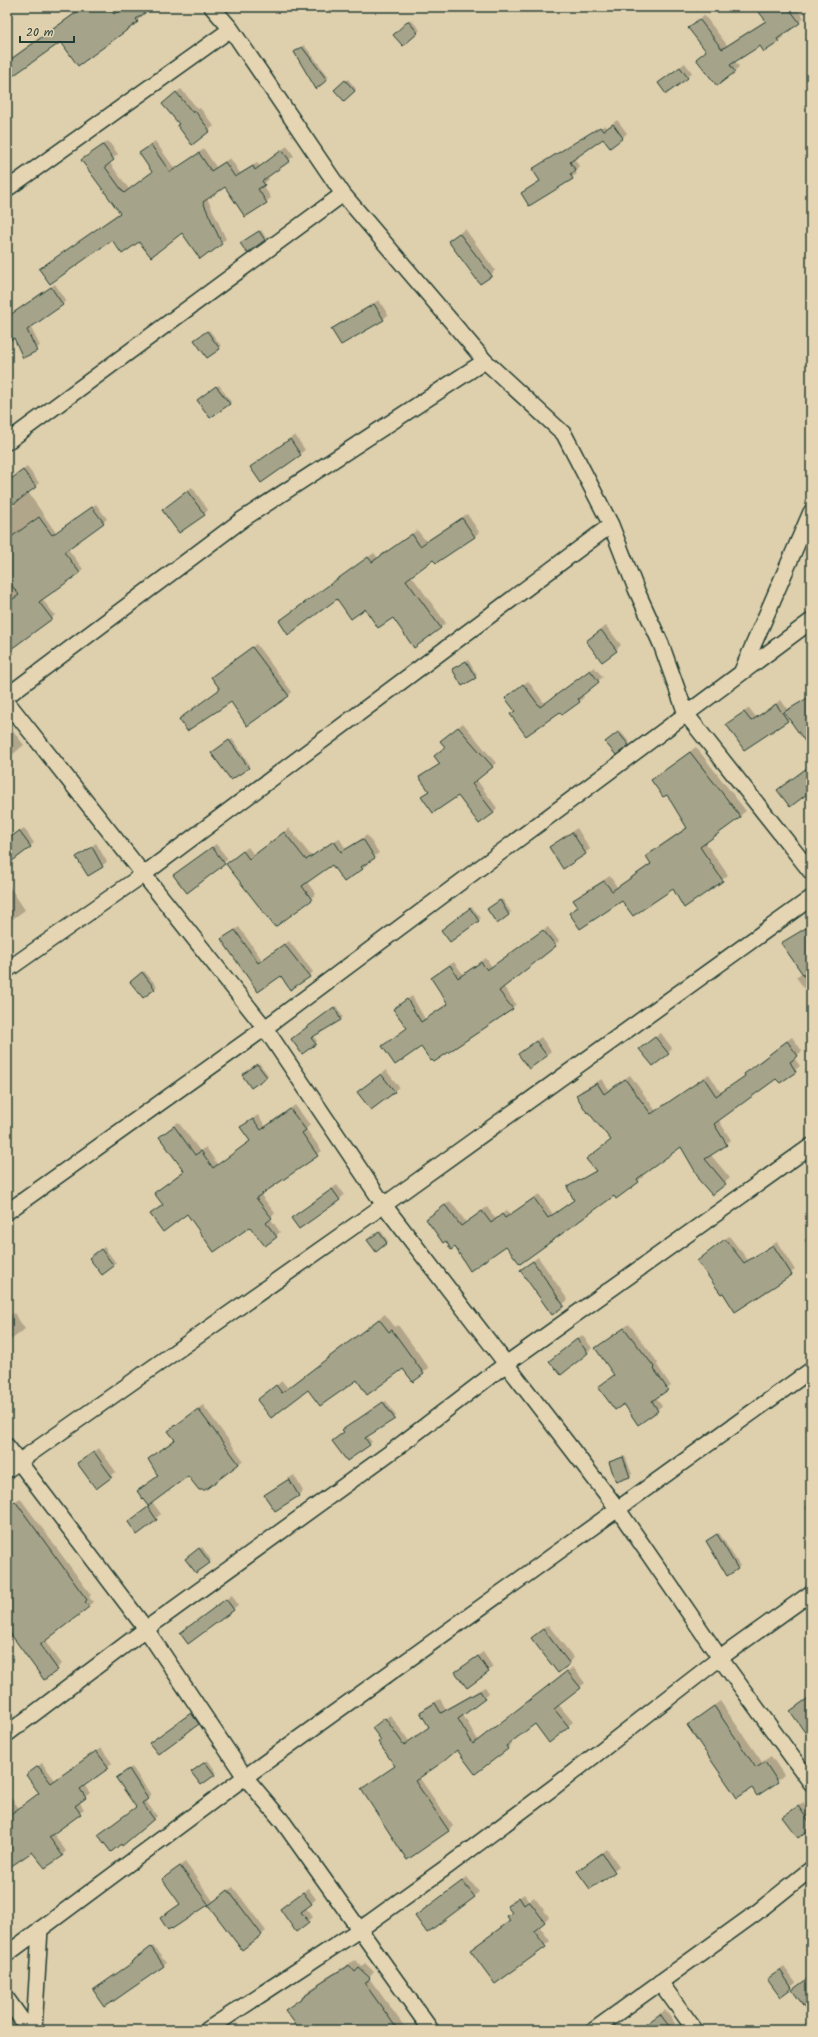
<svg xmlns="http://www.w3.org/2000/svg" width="818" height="2037" viewBox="0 0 818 2037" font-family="Kalam,sans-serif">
	<rect width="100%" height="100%" fill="#decfad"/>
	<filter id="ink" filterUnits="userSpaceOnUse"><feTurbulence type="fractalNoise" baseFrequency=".025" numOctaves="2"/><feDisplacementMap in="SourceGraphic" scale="8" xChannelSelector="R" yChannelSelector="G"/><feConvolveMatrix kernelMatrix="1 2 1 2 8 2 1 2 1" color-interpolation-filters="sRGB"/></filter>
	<g filter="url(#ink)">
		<path fill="#0003" d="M83,7H118L120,9L123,7H152L142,14L143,15L137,21L78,64L61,41L7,79V61Z
			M772,7H796L804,18L782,35L783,37L778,41L761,45L735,61L739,67L734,71L697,59L707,50L689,28L704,15L727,45L766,20Z
			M807,7H811V13Z
			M411,20L420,30L403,45L394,35Z
			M304,45L329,77L316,88L298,50Z
			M685,63L692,73L687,77L659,83Z
			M348,79L356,89L344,100L335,90Z
			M181,89L198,109L200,108L214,126L192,144L168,99Z
			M617,120L627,133L623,137L610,146L604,137L574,158L579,166L575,171L577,174L529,204L522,193L540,180L533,169L536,166V167L605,125L604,124L607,128Z
			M108,141L118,154L109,162L129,189L153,171L140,153L155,141L175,169L204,149L216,167L230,158L240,173L257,163L260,166L287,146L294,156L267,177L269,179L263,185L271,198L266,202L226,186L207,198L226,239L200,257L182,232L139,240L112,239L40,269L120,212L87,156Z
			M465,229L495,270L491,275L454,237Z
			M261,230L266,238L264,240L244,241Z
			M55,284L66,301L30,326L40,346L24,356L14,337L7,330V317Z
			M379,300L388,315L383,319L332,330L337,325Z
			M209,330L221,346L219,348L198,338Z
			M219,385L231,402L229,404L200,398Z
			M295,435L305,450L261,481L251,467Z
			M27,467L39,483L28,492L56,533L96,504L107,519L68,549L83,569L42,599L55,615L51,619L7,638V511L16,504L7,492V482Z
			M192,487L208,510L204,514L163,510Z
			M467,514L479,532L474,537L434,559L411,575L446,623L414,646L394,617L337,597L280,621L374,553L378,558L417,530L426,541Z
			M606,626L621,645L616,650L587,641Z
			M256,644L292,692L288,696L231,700L180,719L221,688L212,677L216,673Z
			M468,660L477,675L475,677L453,669Z
			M594,667L603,677L582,694L584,697L580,701L562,714L560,710L511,714L515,710L510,694L528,681L545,704Z
			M811,695V748L789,718L787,720L728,724L749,708L756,717L781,700L788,710Z
			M463,723L496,763L476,779L497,808L493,812L458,795L423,796L429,790L421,777L441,763L446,747V737Z
			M620,731L630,743L628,745L609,740Z
			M14,732L24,745L7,759V737Z
			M232,739L250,765L248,767L214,751Z
			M696,747L746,811L705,842L728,875L722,880L673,887L570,913L578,906L575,901L580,895L610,876L617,887L651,863L647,857L652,851L687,827L667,794L652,780Z
			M24,828L34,843L7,864V840Z
			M289,828L311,856L339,838L346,849L367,835L379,853L366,862L367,864L363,868L344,881L332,864L306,881L316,894L275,926L227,864L248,847L254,855Z
			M577,828L590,849L585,853L550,847Z
			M96,843L107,862L88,875L77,857Z
			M216,844L228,859L187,892L178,872Z
			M7,883L25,910L7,923Z
			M502,899L511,912L509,914L490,907Z
			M472,907L481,918L451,940L445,928Z
			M239,927L262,960L289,941L313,972L309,976L281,974L259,991L222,939Z
			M548,927L559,941L503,986L516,1004L512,1008L421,1046H383L408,1028L394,1009L412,996L425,1019L448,1003L432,978L436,974L454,962L463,974L486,958L492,967Z
			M811,966V998L796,977Z
			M144,971L157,986L144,997L133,980Z
			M336,1006L343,1017L313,1036L317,1041L315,1043L294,1038Z
			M661,1033L672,1048L668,1053L645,1045Z
			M541,1037L551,1051L546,1055L519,1054Z
			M792,1037L802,1051L794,1058L800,1066L780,1082L777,1077L718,1119L731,1140L710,1154L730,1178L712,1194L681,1146L641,1175L643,1177L638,1181L614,1194L506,1245L455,1246L446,1240L428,1219L450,1201L466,1222L487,1207L496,1219L507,1210L510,1214L539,1194L553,1214L575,1199L569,1187L596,1170L612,1139L578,1095L582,1090L602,1079L609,1090L630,1075L656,1111L709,1074L721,1093L746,1076L745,1074L749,1069Z
			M259,1063L268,1075L266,1077L245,1073Z
			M386,1070L399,1087L394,1091L363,1088Z
			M295,1105L310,1125L306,1129L322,1151L260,1194L275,1213L270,1218L280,1232L276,1236L250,1225L187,1213L151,1214L163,1204L155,1193L184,1170L160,1137L164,1133L178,1122L200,1151L206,1147L218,1165L251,1140L242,1128L246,1123L258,1115L266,1127Z
			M337,1185L344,1195L339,1200L297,1214Z
			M381,1231L388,1241L386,1243L371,1239Z
			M811,1234V1251L804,1240Z
			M729,1236L748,1260L777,1242L795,1270L735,1311L702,1258Z
			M104,1247L116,1263L102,1274L92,1256Z
			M538,1257L568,1300L552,1313L521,1270Z
			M14,1313L25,1329L7,1343V1318Z
			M385,1314L395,1327L398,1325L429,1368L413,1381L403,1367L258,1400L282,1381L288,1388Z
			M629,1324L658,1363L657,1365L671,1386L655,1397L662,1406L638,1423L624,1403L599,1387L615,1374L596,1348Z
			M582,1335L592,1348L588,1352L555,1356Z
			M386,1401L396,1416L367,1436L372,1442L348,1460L345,1428Z
			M203,1405L243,1460L239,1464L159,1476L149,1459L175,1439L173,1427Z
			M99,1448L116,1472L96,1487L83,1459Z
			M625,1456L632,1474L630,1476L610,1462Z
			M294,1475L303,1491L298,1495H265Z
			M20,1498L91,1595L89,1597L93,1602L44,1640L62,1664L45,1678L7,1627V1507Z
			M811,1502V1515L805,1508Z
			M153,1503L161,1514L137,1533L129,1522Z
			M719,1533L740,1566L727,1575L707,1541Z
			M202,1547L211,1560L196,1572L189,1557Z
			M232,1595L238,1605L188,1643L181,1633Z
			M548,1625L574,1658L558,1671L537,1633Z
			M483,1652L493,1667L467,1687L456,1672Z
			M573,1667L585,1683L558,1704L573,1722L568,1726L535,1722L511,1741L512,1744L508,1748L475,1773L457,1748L419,1777L453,1826L448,1831L362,1789L396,1765L373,1728L390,1715L409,1741L430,1726L421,1712L426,1707L440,1699L446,1709L485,1687L489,1693L463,1715L478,1740Z
			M720,1701L762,1762L771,1756L784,1775L777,1781L752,1787L688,1725Z
			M196,1709L203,1718L198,1723L155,1739Z
			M101,1748L112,1763L84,1785L90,1793L79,1802L84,1809L53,1833L66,1851L62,1855L33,1850L7,1868V1801L11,1798L19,1808L40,1793L31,1772L42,1763L55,1780Z
			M208,1760L216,1772L214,1774L194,1770Z
			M132,1767L151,1795L145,1800L157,1816L154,1819L137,1806L120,1776Z
			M803,1802L811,1814V1827L784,1817Z
			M607,1849L619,1866L590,1888L579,1871Z
			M185,1862L213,1901L233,1887L266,1931L242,1949L208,1904L172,1928L161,1918L181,1903L168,1875Z
			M467,1877L479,1892L428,1931L416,1916Z
			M308,1888L316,1899L306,1908L313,1917L308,1922L281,1909Z
			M524,1894L529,1901L534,1897L549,1917L539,1926L550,1941L495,1983L471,1950L511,1920L508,1917L513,1912V1902Z
			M153,1946L166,1963L105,2005L134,1960Z
			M355,1960L361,1967L365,1963L374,1972L369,1978L404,2026L406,2025L410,2030H301L286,2010L324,1979Z
			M784,1967L796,1983L780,1995L773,1975Z
			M665,2010L675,2023L668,2030H646L643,2027Z"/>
		<path fill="#a5a48a" stroke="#1f3d34" d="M84,7H108L114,14L123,7H154L136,19L138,22L78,66L61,42L7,80V62Z
			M755,7H788L800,23L777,39L779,42L764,52L760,46L730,65L735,72L717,86L696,59L706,51L688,28L699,19L722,49L766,21Z
			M408,21L418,33L403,46L393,35Z
			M302,47L327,80L316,89L294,52Z
			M680,67L688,78L666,94L658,83Z
			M345,80L355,91L344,101L334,90Z
			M176,92L193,113L195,111L210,131L192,145L177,125L179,124L162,104Z
			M613,124L623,138L610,148L603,139L570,162L576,171L570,174L573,179L529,206L521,193L540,181L532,169L600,127L603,131Z
			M103,145L114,160L105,167L124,193L152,172L139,153L151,145L170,172L199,153L211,171L225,162L235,177L253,166L255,170L282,150L290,161L262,181L265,185L258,189L267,203L245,217L225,187L203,202L222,244L209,254L208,253L200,259L182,233L151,257L139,242L122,254L112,240L50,284L39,269L120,213L81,160Z
			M259,231L265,240L247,253L240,243Z
			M459,233L492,276L480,284L448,241Z
			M51,287L63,305L27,330L37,351L23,358L14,338L7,342V317Z
			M374,304L384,320L341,345L331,329Z
			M207,331L220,349L207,358L194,340Z
			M216,386L230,404L210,418L197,400Z
			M290,439L301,455L261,483L250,467Z
			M23,470L36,487L14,504L7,493V482Z
			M187,491L205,515L179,533L162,510Z
			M92,507L104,523L64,552L80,573L39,602L52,619L7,652V603L19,595L7,579V540L39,517L52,535Z
			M462,518L475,537L436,563L433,560L406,580L441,628L414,648L393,618L378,628L365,609L351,619L337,599L288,635L279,621L368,557L372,562L412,534L420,546Z
			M601,630L617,651L602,662L586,641Z
			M252,647L289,696L247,726L231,702L187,731L179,719L220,689L211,677Z
			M466,661L476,678L462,686L452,669Z
			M590,670L599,682L578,699L580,702L562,715L560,712L526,736L510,714L515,711L505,698L523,684L540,707Z
			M811,696V750L784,712Z
			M776,704L788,721L744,750L726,724L744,712L751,721Z
			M458,727L493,767L472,784L494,813L479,824L458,796L433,813L421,796L429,791L419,777L440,764L434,756L445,747L440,741Z
			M618,732L629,745L616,755L605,742Z
			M229,740L249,768L231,780L211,753Z
			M690,752L741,817L700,847L723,881L684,908L673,889L633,916L622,901L580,929L569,913L578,907L573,900L604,881L612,891L651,864L646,856L687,828L667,795L663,797L651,780Z
			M811,765V791L790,807L777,790Z
			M19,831L31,847L7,865V840Z
			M284,832L306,860L334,841L341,852L363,839L375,858L361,867L363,869L344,882L332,865L302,886L312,900L275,927L226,864L243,851L249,859Z
			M572,832L586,854L563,869L549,847Z
			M92,847L103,867L88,876L76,857Z
			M212,847L225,864L187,893L173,875Z
			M500,900L509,915L497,924L487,909Z
			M470,908L479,921L450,942L441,930Z
			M811,925V986L781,943Z
			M235,930L258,963L284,944L310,977L290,990L281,976L258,992L221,939Z
			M543,930L556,946L499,991L513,1009L434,1062L432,1060L431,1061L421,1047L395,1065L382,1046L407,1028L393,1009L407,999L421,1022L448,1004L431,978L450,965L458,978L481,962L487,970Z
			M142,972L155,989L143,998L130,982Z
			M334,1007L341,1020L311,1038L316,1044L302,1054L291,1039Z
			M655,1037L669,1054L653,1066L639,1049Z
			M536,1041L547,1056L529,1069L518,1054Z
			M787,1041L798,1056L790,1062L796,1072L780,1083L776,1079L714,1124L727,1145L705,1159L726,1184L712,1195L698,1179L699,1178L681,1147L637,1179L639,1182L616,1199L614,1196L520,1264L506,1246L470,1271L455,1247L451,1250L446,1241L443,1243L426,1219L445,1205L461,1226L482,1211L491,1223L502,1214L505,1218L534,1198L548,1218L574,1200L567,1187L596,1171L586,1159L611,1140L588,1112L587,1113L576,1095L597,1083L604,1094L625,1079L651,1114L704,1078L716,1096L745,1076L744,1074Z
			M257,1064L267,1077L251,1088L242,1075Z
			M381,1074L395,1092L371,1110L357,1092Z
			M290,1109L306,1130L302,1133L318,1156L256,1198L272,1218L266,1223L277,1237L265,1246L250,1227L214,1252L187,1214L163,1232L150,1214L163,1205L154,1193L184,1171L159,1137L174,1126L195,1155L201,1151L213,1168L250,1141L240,1127L253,1119L261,1130Z
			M332,1189L340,1200L299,1229L291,1218Z
			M379,1232L387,1243L376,1252L367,1240Z
			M725,1239L744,1263L773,1245L792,1275L735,1312L723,1293L721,1294L697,1261Z
			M101,1249L114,1266L102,1275L89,1258Z
			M533,1261L564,1306L552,1315L520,1270Z
			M379,1319L389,1332L392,1330L424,1374L413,1382L403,1369L367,1395L357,1380L320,1406L308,1390L271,1418L257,1400L276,1385L282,1393Z
			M624,1328L655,1368L654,1369L668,1390L652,1401L658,1411L638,1425L624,1404L615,1410L598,1387L614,1375L595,1348Z
			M577,1339L588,1353L561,1375L549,1361Z
			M383,1402L395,1419L365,1438L370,1445L347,1461L332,1441L344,1432L342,1430Z
			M198,1409L239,1464L205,1490H199L188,1476L148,1506L137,1491L158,1476L148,1459L175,1440L168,1431Z
			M94,1452L112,1477L96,1489L77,1463Z
			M623,1457L630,1477L616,1482L609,1462Z
			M289,1479L299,1496L275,1511L264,1495Z
			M15,1501L87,1600L85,1602L89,1607L40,1645L58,1670L44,1680L7,1629V1507Z
			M148,1507L157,1520L137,1535L128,1522Z
			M717,1534L738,1569L727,1576L706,1541Z
			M199,1548L210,1563L196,1573L185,1559Z
			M226,1599L234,1610L188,1644L180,1633Z
			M543,1629L570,1664L558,1673L531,1638Z
			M478,1656L489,1672L467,1688L455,1672Z
			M567,1671L581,1688L554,1709L569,1727L549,1743L535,1724L506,1746L508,1749L475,1774L457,1750L444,1761L415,1781L449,1831L407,1860L361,1789L395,1766L378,1742L381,1740L372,1728L385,1718L404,1745L429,1727L420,1712L435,1703L441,1713L480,1691L485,1699L458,1719L473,1744Z
			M811,1696V1741L790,1711Z
			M714,1706L756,1768L765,1762L778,1782L757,1796L752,1788L737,1798L687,1725Z
			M191,1713L199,1724L158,1754L149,1743Z
			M96,1751L109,1768L80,1789L86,1798L75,1806L81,1814L49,1837L63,1856L45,1868L32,1852L7,1869V1817L39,1793L26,1775L38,1766L51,1783Z
			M205,1762L215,1775L201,1785L191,1772Z
			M129,1769L148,1799L142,1803L154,1819L122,1846L121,1844L111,1852L98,1835L136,1807L116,1778Z
			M798,1806L811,1824V1828L798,1838L782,1817Z
			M602,1853L615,1872L590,1889L577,1871Z
			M180,1866L209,1905L228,1890L262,1935L242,1950L208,1905L172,1929L171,1928L168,1930L160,1918L180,1904L162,1879Z
			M462,1881L475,1897L427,1933L415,1916Z
			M303,1892L312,1904L301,1912L309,1922L296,1932L280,1909Z
			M519,1897L524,1905L529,1901L545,1922L534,1931L546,1947L495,1984L470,1950L510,1921L507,1916L512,1913L507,1906Z
			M151,1947L164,1966L105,2007L93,1990L132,1963L131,1962Z
			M349,1965L355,1972L359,1968L370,1978L365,1984L398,2030H300L285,2010L319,1986L318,1984Z
			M780,1970L792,1988L780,1997L767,1979Z
			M811,1976V2016L792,1990Z
			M660,2014L672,2030H638Z"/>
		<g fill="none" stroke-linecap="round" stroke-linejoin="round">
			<defs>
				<path id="minor" d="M212,7L231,29L343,194L485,361L564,434L611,525L636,589L661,644L686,714L811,872
					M7,189L231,29
					M7,442L343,194
					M742,671L811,512
					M7,696L243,519L485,361
					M7,702L265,1028L384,1205L617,1508L720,1658L811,1783
					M7,970L144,874L611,525
					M7,1212L265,1028L811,621
					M7,1446L146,1629L245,1777L283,1822L431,2030
					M7,1470L384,1205L811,898
					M7,1734L146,1629L395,1449L506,1364L811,1146
					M7,1954L245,1777L811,1370
					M660,1982L695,2030
					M7,1999L29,2030
					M34,2030L40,1929
					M207,2030L359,1930L448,1866L554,1787L720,1658L811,1593
					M594,2030L756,1913L811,1869"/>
			</defs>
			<use href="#minor" stroke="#1f3d34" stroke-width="18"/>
			<use href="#minor" stroke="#e6d5b2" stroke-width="15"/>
		</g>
	</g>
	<rect width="818" height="2037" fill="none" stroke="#e6d5b2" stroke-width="24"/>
	<rect x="12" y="12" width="794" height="2013" fill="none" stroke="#1f3d34" stroke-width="1.5" filter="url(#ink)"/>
	<path d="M20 36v6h54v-6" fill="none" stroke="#1f3d34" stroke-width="2"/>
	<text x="26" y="36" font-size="12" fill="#1f3d34" stroke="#e6d5b2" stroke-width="3" paint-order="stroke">20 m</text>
</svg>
